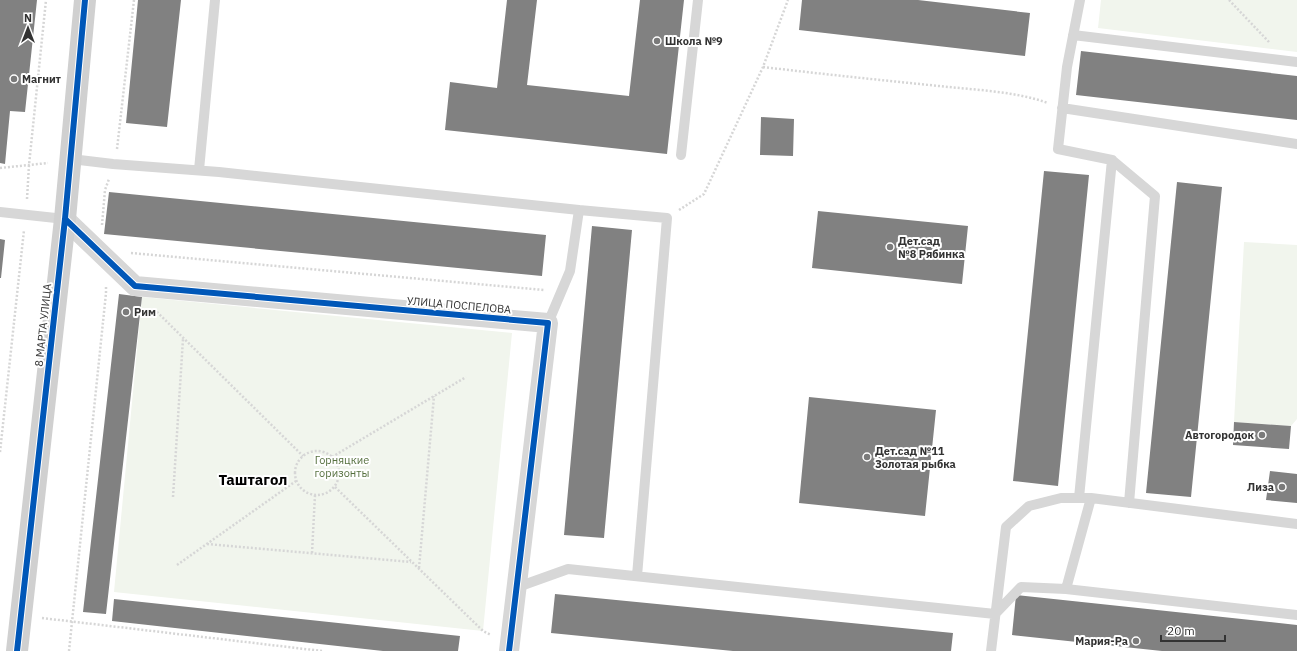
<svg xmlns="http://www.w3.org/2000/svg" width="1297" height="651" viewBox="0 0 1297 651" font-family="'IBM Plex Sans',sans-serif">
	<rect width="100%" height="100%" fill="#fff"/>
	<path fill="#f1f5ed" d="M1101,0H1297V52L1098,28Z
		M1244,242L1297,245V419L1291,426L1234,422Z
		M142,297L512,333L483,631L114,592Z"/>
	<path fill="#818181" d="M0,0H37L25,112L10,111L5,164L0,163Z
		M138,0H181L167,127L126,123Z
		M507,0H537L527,85L629,96L640,0H684L667,154L445,130L450,82L497,88Z
		M802,0H918L1030,13L1025,56L799,30Z
		M1081,51L1297,76V120L1076,95Z
		M761,117L794,119L793,156L760,155Z
		M1044,171L1089,175L1058,486L1013,481Z
		M1177,182L1222,187L1191,497L1146,493Z
		M109,192L546,235L542,276L104,234Z
		M818,211L968,226L962,284L812,268Z
		M592,226L632,230L604,538L564,535Z
		M0,239L5,240L1,278H0Z
		M119,294L142,297L106,614L83,612Z
		M809,397L936,410L925,516L799,503Z
		M1234,422L1291,426L1289,449L1233,445Z
		M1270,471L1297,474V503L1266,500Z
		M555,594L953,633L951,651H733L551,633Z
		M1016,595L1297,625V651H1162L1012,635Z
		M114,599L460,636L458,651H383L112,621Z"/>
	<g fill="none" stroke-linecap="round" stroke-linejoin="round">
		<path stroke="#d6d6d6" stroke-width="2.5" stroke-dasharray="2 2" stroke-linecap="butt" d="M1229,0L1269,42
			M763,67C822,74 880,80 939,86C975,90 1014,91 1048,103
			M117,149L134,0
			M0,168L48,163
			M27,199L29,165L46,0
			M679,210L704,194L763,67L788,0
			M102,225L105,190L109,179
			M131,253L544,290
			M154,309L303,456
			M295 473a22 22 0 1 1 44 0a22 22 0 1 1-44 0Z
			M0,452L24,230
			M332,457L466,377
			M335,487L483,631L491,635
			M173,497L183,339
			M207,544L411,562
			M312,553L315,495
			M177,565L296,481
			M419,568L434,396
			M42,618L322,651
			M69,651L106,293V287"/>
		<path stroke="#d7d7d7" stroke-width="10" d="M1073,35L1297,62
			M1062,108L1297,144
			M681,155L698,0
			M71,159L113,164L219,172L579,210
			M1112,160L1155,196L1129,503
			M199,170L215,0
			M0,212L65,219
			M548,323L570,271L579,210L667,218L637,576
			M1079,498L1112,160L1058,149L1067,67L1080,0
			M515,588L568,569L995,614
			M1066,589L1297,615
			M995,614L1021,587L1066,589L1091,498
			M991,651L1006,527L1029,506L1061,498H1091L1297,524"/>
		<path stroke="#d7d7d7" stroke-width="20" d="M65,219L135,286L548,323L509,651"/>
		<path stroke="#d0d0d0" stroke-width="22" d="M17,651L65,219L85,0"/>
		<defs>
			<path id="cycleway" d="M65,219L135,286L548,323L509,651
				M17,651L65,219L85,0"/>
		</defs>
		<use href="#cycleway" stroke="#fff" stroke-width="8"/>
		<use href="#cycleway" stroke="#0057b8" stroke-width="6"/>
	</g>
	<g fill="#7a7a7a" stroke="#fff" stroke-width="1.5">
		<circle cx="657" cy="41" r="4"/>
		<circle cx="14" cy="79" r="4"/>
		<circle cx="890" cy="247" r="4"/>
		<circle cx="126" cy="312" r="4"/>
		<circle cx="1262" cy="435" r="4"/>
		<circle cx="867" cy="457" r="4"/>
		<circle cx="1282" cy="487" r="4"/>
		<circle cx="1136" cy="641" r="4"/>
	</g>
	<g text-anchor="middle" stroke-width="4" stroke-linejoin="round" paint-order="stroke">
		<g font-size="11" font-weight="bold" fill="#333" stroke="#fff" text-anchor="start">
			<text x="665" y="45">Школа №9</text>
			<text x="22" y="83">Магнит</text>
			<text x="898" y="245">Дет.сад<tspan x="898" dy="13">№8 Рябинка</tspan></text>
			<text x="134" y="316">Рим</text>
			<text x="1254" y="439" text-anchor="end">Автогородок</text>
			<text x="875" y="455">Дет.сад №11<tspan x="875" dy="13">Золотая рыбка</tspan></text>
			<text x="1274" y="491" text-anchor="end">Лиза</text>
			<text x="1128" y="645" text-anchor="end">Мария-Ра</text>
		</g>
		<g font-size="11" fill="#333" stroke="#fff">
			<text transform="translate(459 305) rotate(5)" y="4">УЛИЦА ПОСПЕЛОВА</text>
			<text transform="translate(43 325) rotate(-84)" y="4">8 МАРТА УЛИЦА</text>
		</g>
		<g font-size="11" fill="#56703f" stroke="#fff">
			<text x="342" y="464">Горняцкие<tspan x="342" dy="13">горизонты</tspan></text>
		</g>
		<g font-size="15" font-weight="bold" fill="#000" stroke="#fff">
			<text x="253" y="485">Таштагол</text>
		</g>
	</g>
	<g transform="translate(28 28)" stroke="#ffffff" stroke-width="3" paint-order="stroke">
	<path d="M0-3L7 15L0 10L-7 15Z" fill="#333333"/>
	<text y="-6" font-size="11" font-weight="bold" text-anchor="middle" fill="#333333">N</text>
	</g>
	<path d="M1161 635v6h64v-6" fill="none" stroke="#333333" stroke-width="2"/>
	<text x="1167" y="635" font-size="12" fill="#333333" stroke="#ffffff" stroke-width="3" paint-order="stroke">20 m</text>
</svg>
